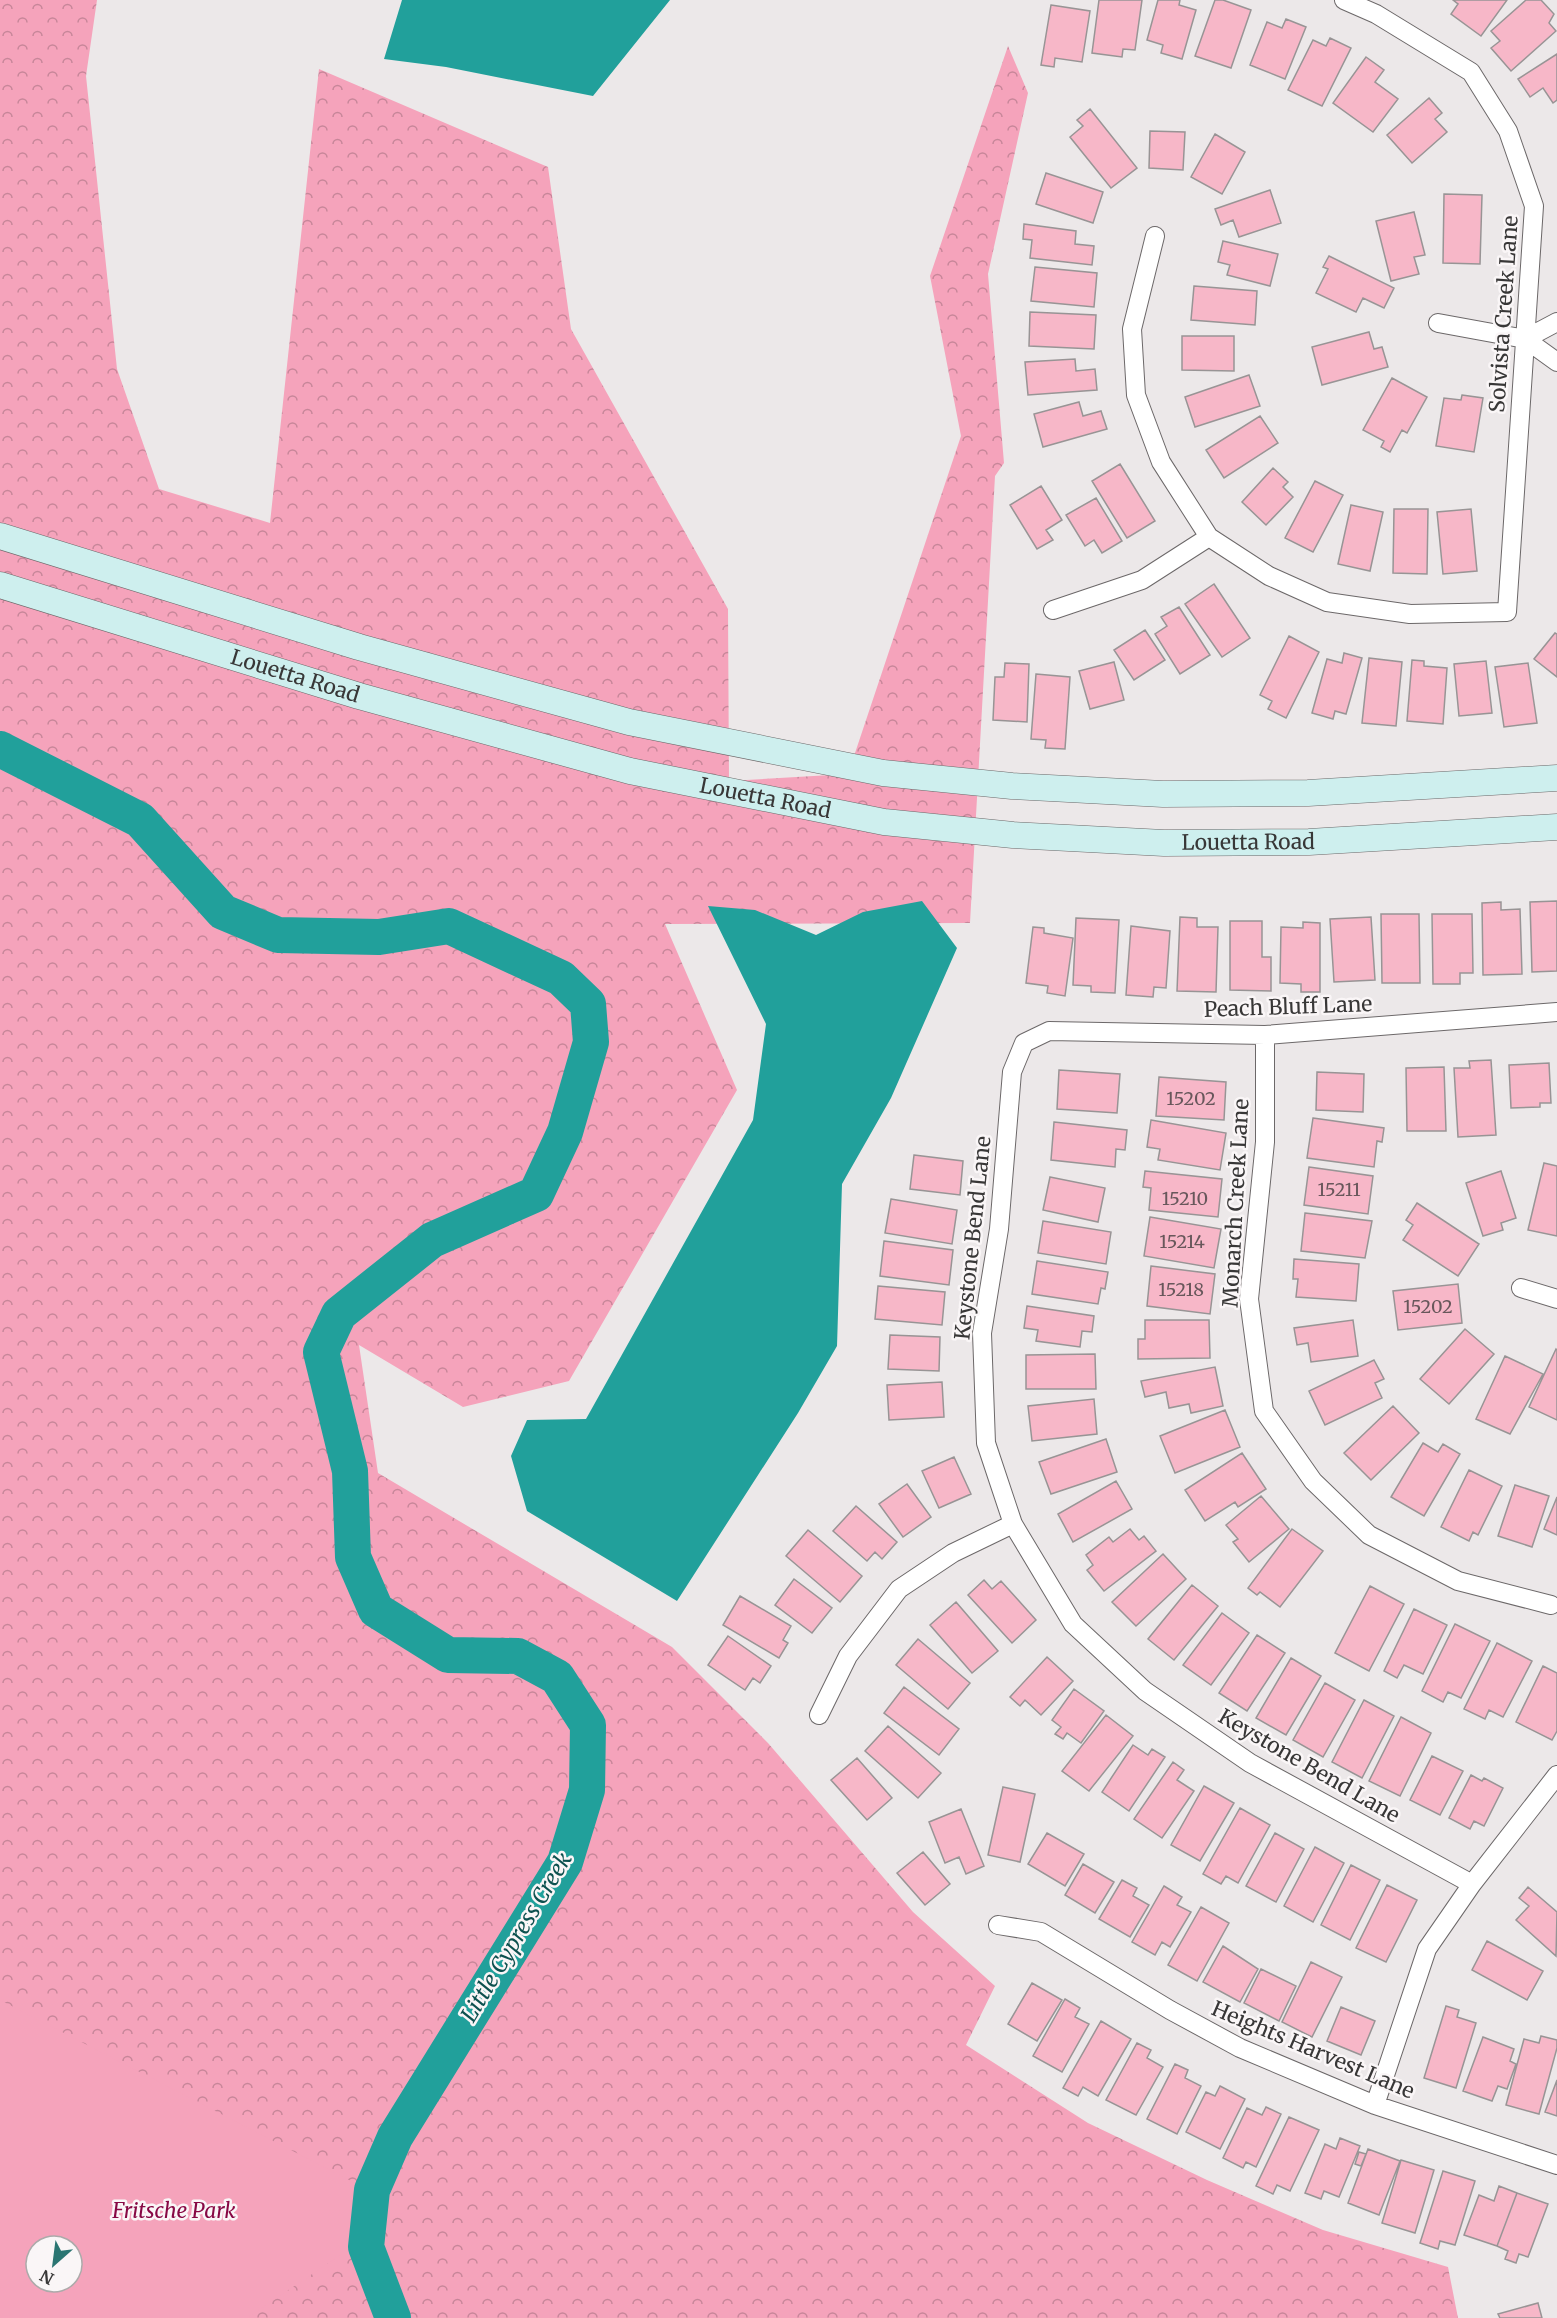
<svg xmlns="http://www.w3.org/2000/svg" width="1557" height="2318" viewBox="0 0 1557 2318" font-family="Merriweather,serif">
	<defs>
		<pattern id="forest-crowns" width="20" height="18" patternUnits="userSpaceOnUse" patternTransform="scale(1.5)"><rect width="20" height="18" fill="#f5a3bb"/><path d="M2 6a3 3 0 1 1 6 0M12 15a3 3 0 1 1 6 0" fill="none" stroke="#c78699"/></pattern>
	</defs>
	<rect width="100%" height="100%" fill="#ece8e9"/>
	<path fill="url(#forest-crowns)" fill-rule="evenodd" d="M0,0H97L86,76L117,369L159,489L270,523L319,69L548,167L571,329L728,609L729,781L848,774L961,436L930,276L1008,46L1028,93L988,274L1004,463L995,476L970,923L665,924L737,1090L569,1381L463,1407L359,1345L378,1473L672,1647L768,1743L913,1912L995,1986L966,2045L1088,2123L1207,2180L1323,2230L1448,2267L1458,2318H0ZM36,2246H72V2282H36Z"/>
	<path fill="#f5a3bb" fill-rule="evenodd" d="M0,2000L407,2210L247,2318H0ZM36,2246H72V2282H36Z"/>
	<path fill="#21a09b" d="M402,0H670L593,96L446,67L384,59Z
		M922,901L957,948L891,1098L842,1184L837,1346L798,1413L677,1601L527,1511L511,1456L527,1420L586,1419L753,1120L766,1024L708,906L755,910L816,935L863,912Z"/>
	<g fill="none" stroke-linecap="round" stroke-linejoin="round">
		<path stroke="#21a09b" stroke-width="36" d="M0,749L140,820L223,912L278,935L379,937L449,926L561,978L588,1004L591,1042L565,1132L536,1194L432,1240L339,1314L321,1352L350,1471L353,1557L376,1610L448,1655L518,1656L557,1677L588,1725L587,1790L565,1862L395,2137L372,2190L366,2247L393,2318"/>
	</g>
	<path fill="#f7b7c8" stroke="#989495" stroke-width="1.5" d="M1099,0H1142L1135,50L1123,49L1122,57L1092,53Z
		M1158,0H1180L1179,5L1196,10L1182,59L1161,53L1163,45L1147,40Z
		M1215,0H1223L1251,10L1231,68L1195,56Z
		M1453,0H1507L1481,36L1451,14L1458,4Z
		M1526,0H1541L1554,14L1549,23L1556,31L1511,71L1491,48L1500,41L1491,31Z
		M1051,5L1090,11L1082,62L1055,58L1054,67L1041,65Z
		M1286,19L1306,27L1285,79L1250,65L1267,22L1282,28Z
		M1330,38L1351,48L1322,106L1288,90L1313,40L1326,46Z
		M1557,54V100L1553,103L1543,88L1530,97L1518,79Z
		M1366,57L1384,70L1375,82L1398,99L1373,132L1333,103Z
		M1429,98L1442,113L1435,119L1447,132L1412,163L1387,135Z
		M1090,109L1137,168L1111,188L1070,137L1083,126L1077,120Z
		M1150,131L1185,132L1183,170L1149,168Z
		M1215,134L1245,152L1222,194L1191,177Z
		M1046,173L1103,192L1093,223L1036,204Z
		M1270,190L1281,223L1239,237L1233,220L1221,225L1215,209Z
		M1444,194L1482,195L1480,264L1443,263Z
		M1414,212L1425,255L1414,257L1419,274L1391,281L1376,221Z
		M1024,224L1076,231L1075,244L1094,246L1092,265L1030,258L1032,240L1023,239Z
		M1223,241L1278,254L1270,286L1227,275L1230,265L1218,262Z
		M1329,256L1394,288L1384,308L1363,298L1356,312L1316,293L1328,269L1323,267Z
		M1035,267L1097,273L1094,307L1031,301Z
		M1194,286L1257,291L1255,325L1191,320Z
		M1030,312L1096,315L1094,349L1029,346Z
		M1369,332L1374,349L1382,347L1388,367L1322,385L1312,347Z
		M1182,336H1234V371L1182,370Z
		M1075,359L1076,371L1095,369L1097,390L1028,395L1025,362Z
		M1249,375L1260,406L1195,427L1185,397Z
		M1392,378L1427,397L1407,433L1402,430L1390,452L1381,447L1384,441L1363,430Z
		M1462,395L1483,398L1474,452L1436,446L1444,398L1461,400Z
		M1079,402L1083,416L1101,411L1107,429L1043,447L1034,414Z
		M1260,416L1278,443L1224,478L1206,450Z
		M1120,464L1155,521L1127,538L1092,481Z
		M1273,468L1288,482L1283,487L1293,497L1266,525L1242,502Z
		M1315,481L1343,495L1313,552L1285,538Z
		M1041,486L1062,520L1046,530L1053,540L1037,549L1010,505Z
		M1096,498L1122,541L1102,553L1094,540L1085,546L1066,515Z
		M1351,505L1383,512L1370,571L1338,564Z
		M1394,509H1428L1427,574L1393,573Z
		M1471,509L1477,571L1443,574L1437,512Z
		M1214,584L1250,638L1222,657L1185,604Z
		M1179,607L1210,655L1180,674L1155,634L1167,626L1161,617Z
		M1145,630L1165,660L1134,680L1114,650Z
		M1555,633L1557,634V677L1534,659Z
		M1289,636L1319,652L1286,718L1268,709L1272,701L1260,695Z
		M1344,653L1362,658L1346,714L1335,711L1333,719L1312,713L1327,659L1342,663Z
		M1369,658L1402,662L1396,726L1362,723Z
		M1412,660L1424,661V666L1447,668L1443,724L1407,721Z
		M1486,661L1492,713L1459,716L1454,664Z
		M1114,662L1124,700L1090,709L1079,671Z
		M1005,663L1029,664L1027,722L993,720L995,677H1004Z
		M1528,663L1537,723L1504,727L1495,667Z
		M1036,674L1070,677L1065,749L1045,748L1046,740L1031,739Z
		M1557,901V971L1532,972L1530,902Z
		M1501,902V910L1520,909L1522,974L1483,975L1482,903Z
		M1381,914H1419L1420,983H1382Z
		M1432,914H1472L1473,973H1460V984H1433Z
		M1180,917L1197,918V927H1218L1216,992L1177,991Z
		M1371,917L1375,980L1334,982L1330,919Z
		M1076,918L1119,920L1115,993L1091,992V986L1073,985Z
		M1230,921H1262V957H1271V991L1230,990Z
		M1303,922L1320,923V992H1301V984L1280,983L1281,927L1303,928Z
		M1131,926L1170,931L1166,988L1154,987L1153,997L1126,995Z
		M1033,927L1044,928V933L1073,938L1065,996L1047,993L1048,986L1026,983Z
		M1491,1060L1496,1135L1458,1137L1454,1068H1470L1469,1061Z
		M1549,1063L1551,1103H1540V1107L1511,1108L1509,1065Z
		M1444,1067L1446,1131H1407L1406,1068Z
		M1059,1070L1120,1074L1117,1113L1057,1109Z
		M1317,1072L1364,1074L1363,1112L1316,1110Z
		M1159,1077L1226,1082L1224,1120L1156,1116Z
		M1313,1118L1384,1128L1382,1142L1377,1141L1374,1167L1307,1158Z
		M1151,1120L1226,1133L1220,1170L1158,1160L1160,1149L1147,1147Z
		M1054,1122L1127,1130L1125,1150L1116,1149L1115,1167L1051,1160Z
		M914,1155L963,1161L960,1195L910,1189Z
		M1544,1163L1557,1166V1236L1528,1230Z
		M1309,1167L1373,1176L1368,1214L1304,1205Z
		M1145,1171L1222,1179L1218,1217L1149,1210L1151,1188L1143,1187Z
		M1501,1171L1516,1218L1501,1223L1503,1230L1483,1236L1466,1183Z
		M1050,1177L1105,1188L1098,1222L1043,1210Z
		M891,1199L957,1210L952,1244L885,1233Z
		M1417,1203L1479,1244L1458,1276L1403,1240L1413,1225L1406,1220Z
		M1305,1213L1372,1221L1365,1258L1301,1251Z
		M1150,1217L1221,1229L1214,1268L1144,1256Z
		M1043,1221L1111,1232L1106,1264L1038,1253Z
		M884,1241L953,1250L949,1285L880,1276Z
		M1294,1259L1359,1264L1356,1301L1296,1297L1298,1279H1293Z
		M1037,1261L1108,1272L1105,1289L1101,1288L1098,1304L1032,1294Z
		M1151,1266L1215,1274L1210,1314L1147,1306Z
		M1458,1284L1462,1323L1398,1330L1393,1291Z
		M878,1286L945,1292L942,1325L875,1319Z
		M1027,1306L1094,1316L1092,1332L1082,1331L1080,1347L1036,1341L1038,1330L1024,1328Z
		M1145,1320H1209L1210,1358L1138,1359V1339H1145Z
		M1353,1320L1358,1356L1311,1362L1308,1343L1297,1345L1294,1328Z
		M1465,1329L1494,1354L1449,1404L1420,1379Z
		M890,1335L940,1337L939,1371L888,1369Z
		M1556,1349L1557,1350V1420L1529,1407Z
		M1095,1354L1096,1389H1026V1355Z
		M1505,1356L1543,1374L1510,1434L1476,1419Z
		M1374,1360L1384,1379L1375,1383L1382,1398L1325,1425L1309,1391Z
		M1215,1367L1223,1406L1191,1413L1189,1404L1169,1408L1166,1392L1145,1397L1141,1381Z
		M942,1382L944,1417L889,1420L887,1385Z
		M1094,1399L1097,1434L1032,1441L1028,1406Z
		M1393,1406L1419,1433L1371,1480L1344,1453Z
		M1225,1410L1240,1447L1175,1473L1160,1436Z
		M1106,1439L1117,1472L1051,1494L1039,1462Z
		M1423,1443L1438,1452L1443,1444L1460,1454L1424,1516L1391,1497Z
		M1242,1453L1266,1489L1238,1507L1235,1502L1205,1521L1185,1490Z
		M954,1457L971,1494L939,1508L922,1471Z
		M1469,1470L1502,1486L1478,1535L1473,1532L1469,1541L1441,1527Z
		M1116,1481L1132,1509L1073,1542L1058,1514Z
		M907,1484L931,1517L903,1537L879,1504Z
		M1515,1485L1549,1496L1532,1547L1498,1536Z
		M1261,1496L1289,1529L1249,1562L1233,1542L1238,1539L1226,1525Z
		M1557,1497V1535L1544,1529Z
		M856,1506L897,1542L882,1559L875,1552L867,1561L833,1531Z
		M1130,1529L1139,1540L1144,1536L1156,1551L1104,1591L1087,1570L1093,1565L1086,1555L1109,1537L1113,1542Z
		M1292,1529L1323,1551L1280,1607L1260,1592L1257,1595L1248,1588Z
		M808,1530L862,1576L840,1602L786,1556Z
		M1163,1554L1186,1579L1136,1626L1112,1602Z
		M794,1579L832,1608L812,1633L775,1605Z
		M984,1580L992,1589L1001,1581L1036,1620L1012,1643L968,1595Z
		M1192,1585L1218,1606L1174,1660L1148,1639Z
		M1370,1586L1404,1604L1369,1671L1335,1653Z
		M740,1596L791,1626L783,1640L788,1643L779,1658L723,1625Z
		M956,1602L998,1651L972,1673L930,1625Z
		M1414,1609L1447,1625L1423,1674L1404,1665L1397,1678L1384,1671Z
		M1222,1613L1249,1633L1211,1685L1183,1665Z
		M1455,1624L1490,1641L1461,1698L1448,1692L1443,1702L1422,1691Z
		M1257,1635L1285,1653L1247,1711L1219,1693Z
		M728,1636L771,1666L760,1683L753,1678L745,1690L708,1665Z
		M918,1639L970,1683L948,1709L896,1665Z
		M1497,1643L1532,1661L1503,1717L1489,1710L1485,1719L1464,1709Z
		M1047,1657L1073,1681L1041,1715L1025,1700L1020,1706L1010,1697Z
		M1291,1658L1321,1676L1286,1735L1256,1718Z
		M1543,1666L1557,1673V1731L1552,1740L1516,1722Z
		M1325,1683L1355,1700L1323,1757L1293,1740Z
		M904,1687L959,1729L939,1755L884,1713Z
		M1074,1689L1104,1711L1081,1743L1067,1733L1063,1739L1055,1734L1061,1727L1052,1720Z
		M1364,1700L1394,1716L1362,1778L1332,1762Z
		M1106,1715L1133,1736L1089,1791L1062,1771Z
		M1401,1717L1431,1733L1400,1796L1369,1781Z
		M888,1726L941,1773L918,1798L865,1751Z
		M1133,1745L1148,1755L1152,1749L1165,1757L1129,1811L1102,1792Z
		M1432,1756L1463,1771L1440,1815L1410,1800Z
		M857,1758L892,1798L867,1820L831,1780Z
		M1173,1762L1184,1770L1177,1780L1194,1791L1162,1838L1134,1819Z
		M1471,1775L1482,1781L1484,1778L1503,1788L1484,1826L1474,1821L1470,1829L1449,1818Z
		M1204,1786L1234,1803L1200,1861L1171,1845Z
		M1003,1787L1035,1794L1020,1862L988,1855Z
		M1240,1808L1270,1825L1238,1883L1226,1876L1221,1884L1203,1874Z
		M961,1809L984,1866L966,1874L959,1857L945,1863L929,1822Z
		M1047,1833L1084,1854L1065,1886L1028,1864Z
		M1275,1833L1304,1849L1276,1902L1246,1886Z
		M1315,1847L1344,1863L1313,1922L1284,1906Z
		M923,1852L950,1884L925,1905L897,1873Z
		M1083,1864L1114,1882L1095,1913L1065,1895Z
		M1351,1865L1380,1880L1350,1940L1321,1925Z
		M1122,1880L1137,1888L1133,1896L1149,1905L1130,1937L1099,1919Z
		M1387,1885L1417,1900L1386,1962L1356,1948Z
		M1164,1886L1182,1897L1177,1905L1191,1912L1170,1947L1162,1942L1155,1955L1132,1942Z
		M1528,1887L1557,1912L1556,1956L1516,1920L1529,1906L1519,1898Z
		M1201,1907L1229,1923L1197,1981L1168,1965Z
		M1487,1941L1543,1971L1527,2000L1472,1970Z
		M1223,1946L1258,1969L1240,2002L1203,1982Z
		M1311,1962L1342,1977L1312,2037L1282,2022Z
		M1261,1969L1296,1986L1279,2021L1244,2003Z
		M1032,1983L1062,2000L1037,2041L1008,2024Z
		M1065,1999L1080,2008L1075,2017L1089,2024L1062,2072L1033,2056Z
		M1446,2006L1459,2010L1457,2017L1476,2023L1456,2088L1424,2078Z
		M1341,2007L1375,2021L1361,2055L1327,2041Z
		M1101,2021L1131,2039L1098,2096L1083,2087L1078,2096L1063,2088Z
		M1541,2036L1557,2040V2048L1539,2114L1506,2105L1524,2039L1539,2043Z
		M1483,2037L1514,2049L1510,2061L1516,2064L1507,2089L1498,2086L1492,2101L1463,2091Z
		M1137,2043L1151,2050L1147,2058L1163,2067L1136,2115L1106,2100Z
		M1175,2064L1188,2070L1185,2078L1201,2086L1177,2134L1147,2119Z
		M1557,2080V2116L1545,2112Z
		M1220,2086L1245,2099L1220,2149L1186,2132L1206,2092L1215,2096Z
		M1266,2107L1281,2114L1256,2167L1246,2162L1243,2168L1223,2158L1247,2108L1262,2115Z
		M1289,2117L1319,2130L1290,2191L1277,2185L1273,2194L1256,2186Z
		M1340,2138L1360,2146L1339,2197L1324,2191L1321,2199L1305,2193L1325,2144L1336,2149Z
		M1368,2149L1400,2161L1379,2215L1348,2203Z
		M1359,2152L1366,2154L1361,2166L1355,2164Z
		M1401,2160L1434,2170L1415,2233L1382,2223Z
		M1443,2171L1475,2181L1455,2245L1440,2241L1438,2249L1420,2243Z
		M1499,2186L1517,2193L1497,2246L1464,2235L1479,2195L1494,2201Z
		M1517,2193L1548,2204L1528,2257L1519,2254L1516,2263L1505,2259L1508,2251L1497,2246Z
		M1538,2303L1542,2318H1500L1498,2314Z"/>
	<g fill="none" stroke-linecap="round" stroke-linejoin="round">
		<defs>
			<path id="minor" d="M1155,236L1132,329L1136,395L1161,462L1209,537L1269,576L1327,602L1410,614L1507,612L1534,206L1508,131L1471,72L1376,14L1344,0
				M1438,323L1525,339L1557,362
				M1525,339L1557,322
				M1053,610L1142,580L1209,537
				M1265,1035V1142L1249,1299L1264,1411L1313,1481L1369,1535L1458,1581L1551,1605
				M1521,1288L1557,1299
				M819,1715L848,1656L899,1589L953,1553L1013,1524
				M1472,1884L1250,1763L1145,1691L1073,1624L1013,1524L986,1443L982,1333L999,1229L1012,1072L1024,1043L1049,1031L1265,1035L1557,1012
				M998,1925L1041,1932L1170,2010L1240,2048L1375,2105L1557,2165
				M1375,2105L1427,1949L1472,1884L1557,1775"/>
			<g id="secondary">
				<path d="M0,536L359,647L629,722L883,773L1012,786L1163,794L1308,793L1557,778"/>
				<path id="s1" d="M0,585L359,696L630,771L884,822L1013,835L1164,843L1309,842L1557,827"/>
			</g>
		</defs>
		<use href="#minor" stroke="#6c6869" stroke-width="20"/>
		<use href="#secondary" stroke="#6c6869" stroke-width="27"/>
		<use href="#minor" stroke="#fff" stroke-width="18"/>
		<use href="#secondary" stroke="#ceefee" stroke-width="26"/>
	</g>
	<g text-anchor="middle" stroke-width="5" stroke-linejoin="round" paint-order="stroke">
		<g font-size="18" fill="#68575b">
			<text x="1191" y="1105">15202</text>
			<text x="1339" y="1196">15211</text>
			<text x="1185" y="1205">15210</text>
			<text x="1182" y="1248">15214</text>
			<text x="1181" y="1296">15218</text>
			<text x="1428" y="1313">15202</text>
		</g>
		<g font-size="21" fill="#383737" stroke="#faf6f7">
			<text transform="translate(1504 314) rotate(-86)" y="7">Solvista Creek Lane</text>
			<text dy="7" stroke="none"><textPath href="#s1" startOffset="309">Louetta Road</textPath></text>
			<text dy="7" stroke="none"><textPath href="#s1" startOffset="795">Louetta Road</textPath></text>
			<text dy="7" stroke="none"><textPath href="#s1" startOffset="1281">Louetta Road</textPath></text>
			<text transform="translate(1288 1007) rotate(-2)" y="7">Peach Bluff Lane</text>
			<text transform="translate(1236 1203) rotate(-87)" y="7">Monarch Creek Lane</text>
			<text transform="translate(973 1238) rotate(-84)" y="7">Keystone Bend Lane</text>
			<text transform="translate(1309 1766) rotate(30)" y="7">Keystone Bend Lane</text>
			<text transform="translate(1313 2050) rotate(23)" y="7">Heights Harvest Lane</text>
		</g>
		<g font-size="21" font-style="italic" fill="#870945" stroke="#faf6f7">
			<text x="174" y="2218">Fritsche Park</text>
		</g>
		<g font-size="22" font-style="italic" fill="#0d514f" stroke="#faf6f7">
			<text transform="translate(516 1937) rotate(-59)" y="8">Little Cypress Creek</text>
		</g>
	</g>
	<g transform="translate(54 2264) rotate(208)"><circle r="28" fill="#faf6f7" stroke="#acaaaa" stroke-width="1.5"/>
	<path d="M0-4.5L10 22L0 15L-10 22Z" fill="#2b7572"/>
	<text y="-9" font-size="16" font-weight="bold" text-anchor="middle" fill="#383737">N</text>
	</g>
</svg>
